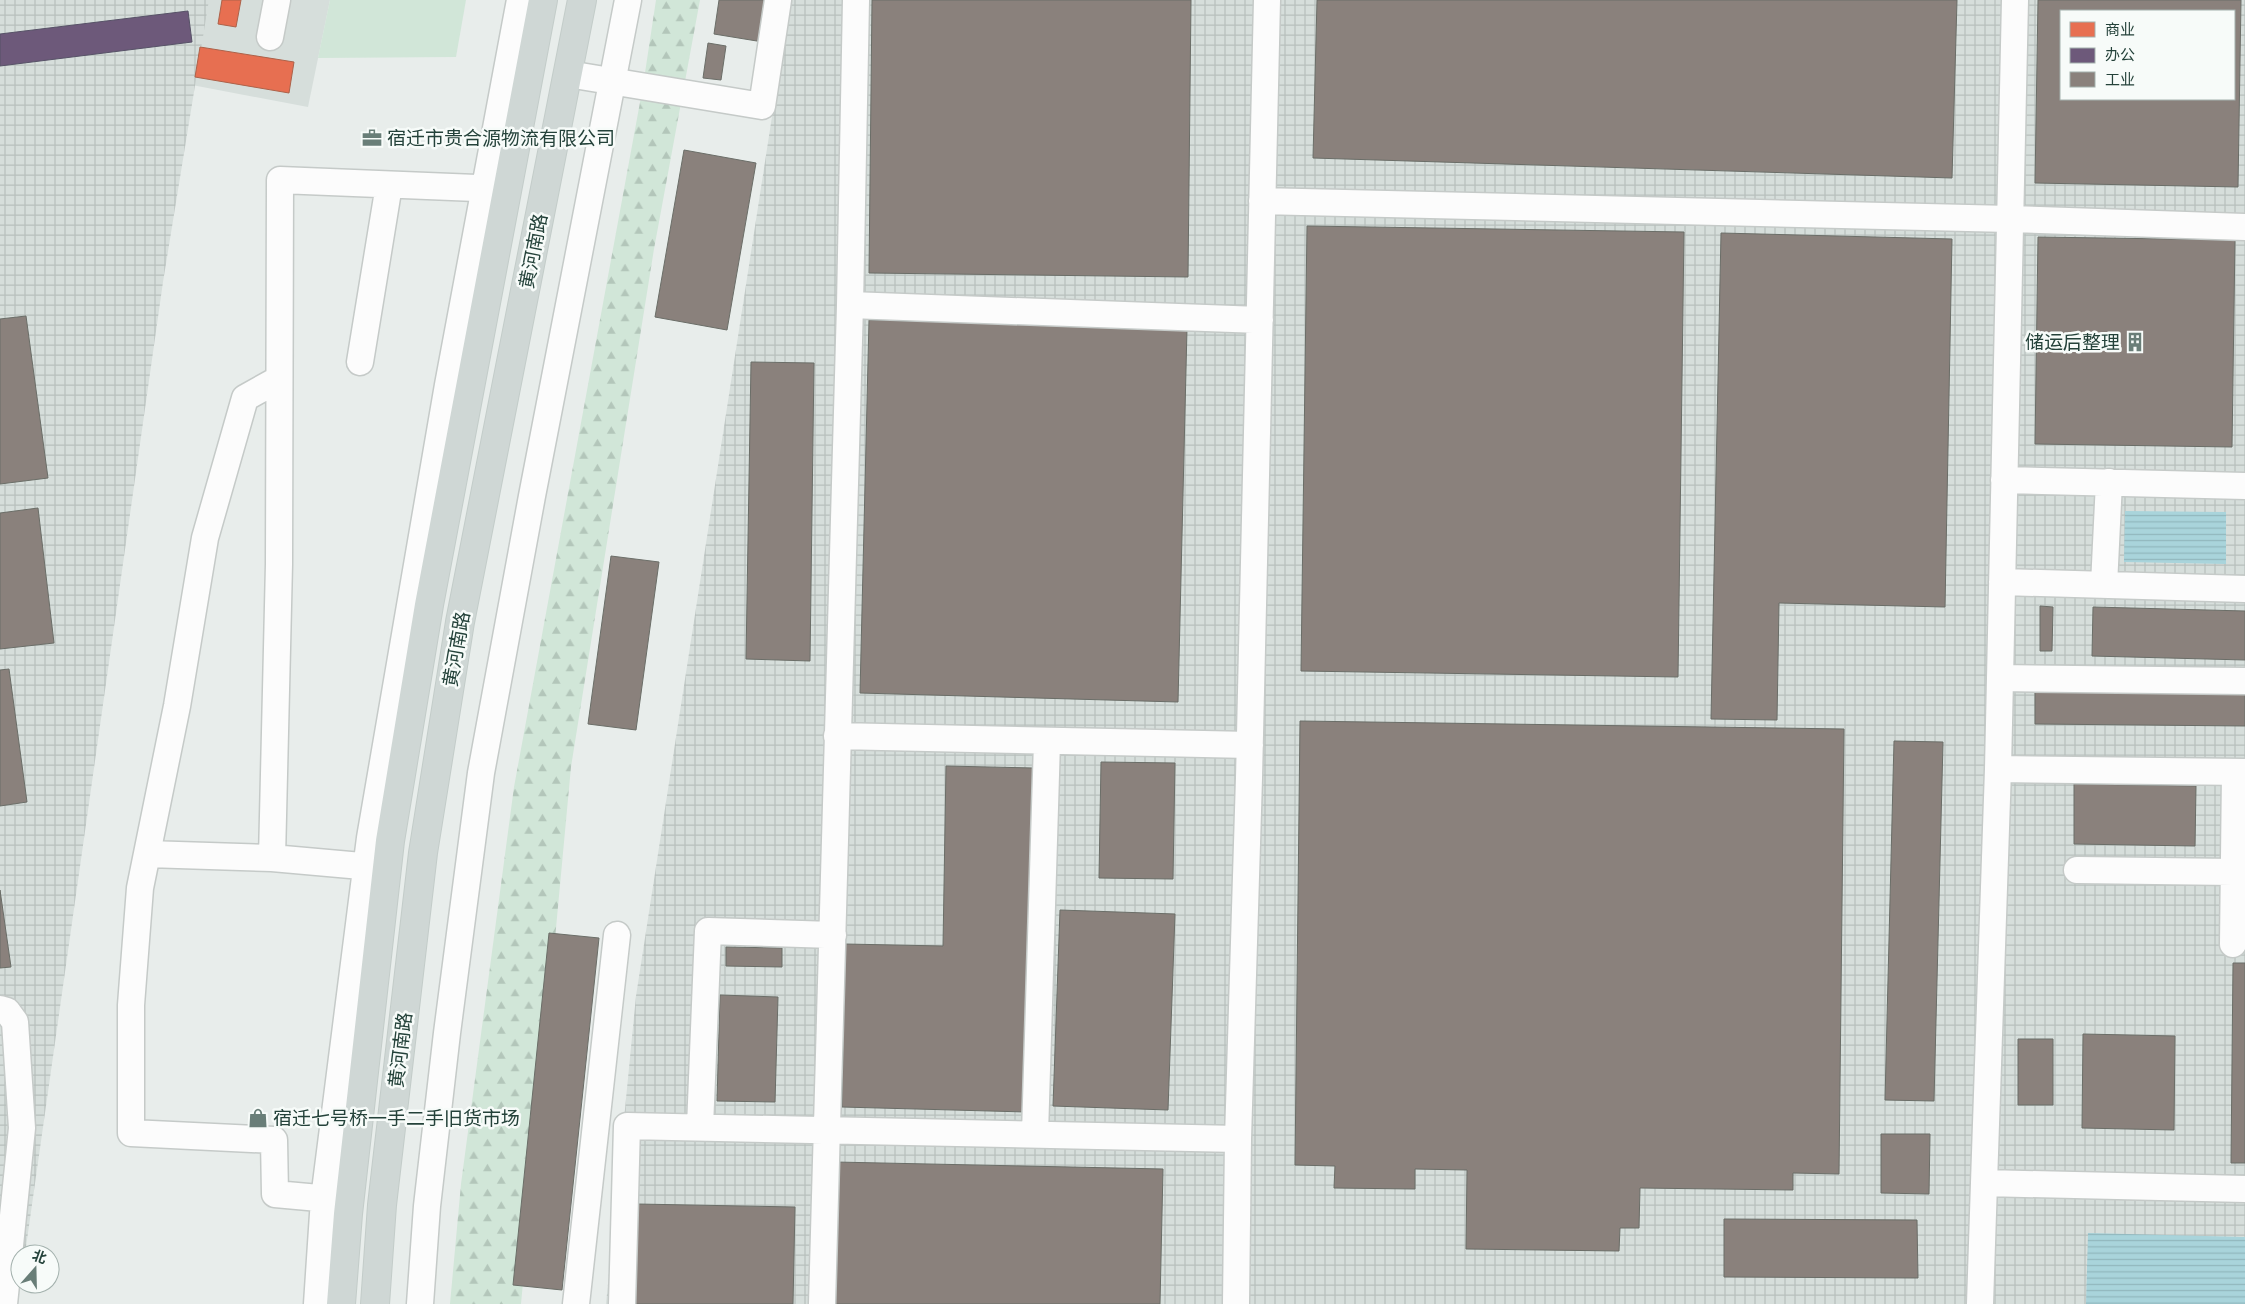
<svg xmlns="http://www.w3.org/2000/svg" width="2245" height="1304" viewBox="0 0 2245 1304" font-family="Figtree,'Noto Sans SC',sans-serif">
	<defs>
		<pattern id="industrial-grid" width="8" height="8" patternUnits="userSpaceOnUse" patternTransform="scale(1.25)"><rect width="8" height="8" fill="#d6dedb"/><path d="M0 4h8M4 0v8" fill="none" stroke="#b8c0bd"/></pattern>
		<pattern id="forest-firs" width="22" height="20" patternUnits="userSpaceOnUse" patternTransform="scale(1.25)"><rect width="22" height="20" fill="#d1e6d8"/><path d="M5 1l3.5 6h-7zM16 11l3.5 6h-7z" fill="#b3c6ba"/></pattern>
		<pattern id="water-rules" width="6" height="5" patternUnits="userSpaceOnUse" patternTransform="scale(1.25)"><rect width="6" height="5" fill="#a9d4db"/><path d="M0 2.5h6" fill="none" stroke="#91b7bd"/></pattern>
	</defs>
	<rect width="100%" height="100%" fill="#e8edeb"/>
	<path fill="#d6dedb" d="M207,0H330L308,107L192,85Z"/>
	<path fill="url(#industrial-grid)" fill-rule="evenodd" d="M0,0H209L163,282L25,1254H20V1284L18,1304H0Z
		M790,0H2245V1304H606L636,996ZM2061,11H2234V99H2061Z"/>
	<path fill="url(#forest-firs)" d="M656,0H700L654,249L571,767L521,1304H450L461,1184L514,787L643,86Z"/>
	<path fill="#d1e6d8" d="M330,0H466L456,57L318,58Z"/>
	<path fill="url(#water-rules)" d="M2125,511L2226,512V564L2124,562Z
		M2088,1233L2245,1237V1304H2086Z"/>
	<path fill="#e76f51" stroke="#ac624a" d="M222,0H241L236,27L218,24Z
		M200,47L294,62L289,93L195,77Z"/>
	<path fill="#6d597a" stroke="#575267" d="M188,11L192,42L0,66V34Z"/>
	<path fill="#8a817c" stroke="#6b6e68" fill-rule="evenodd" d="M719,0H769L763,42L714,34Z
		M872,0H1191L1188,277L869,273Z
		M1317,0H1957L1952,178L1313,158Z
		M2038,0H2241L2238,187L2035,183ZM2061,11H2234V99H2061Z
		M708,43L726,46L721,80L703,78Z
		M684,150L756,163L727,330L655,317Z
		M1307,226L1684,232L1678,677L1301,671Z
		M1721,233L1952,239L1945,607L1779,603L1777,720L1711,719Z
		M2038,237L2235,240L2232,447L2035,444Z
		M26,316L48,478L0,484V319Z
		M869,320L1187,328L1178,702L860,693Z
		M751,362L814,363L810,661L746,659Z
		M38,508L54,643L0,649V513Z
		M611,556L659,562L636,730L588,724Z
		M2040,606L2053,607L2052,651H2040Z
		M2093,607L2245,611V660L2092,656Z
		M9,669L27,802L0,806V670Z
		M2035,690L2245,692V726L2035,724Z
		M1300,721L1844,729L1839,1174L1793,1173V1190L1640,1188L1639,1228H1620L1619,1251L1466,1249L1467,1170L1415,1169V1189L1334,1188L1335,1166L1295,1165Z
		M1894,741L1943,742L1934,1101L1885,1100Z
		M1101,762L1175,763L1173,879L1099,878Z
		M946,766L1033,768L1026,1112L842,1107L845,944L943,946Z
		M2074,784L2196,786L2195,846L2074,844Z
		M0,890L11,967L0,968Z
		M1060,910L1175,914L1168,1110L1053,1106Z
		M549,933L599,938L562,1290L513,1285Z
		M726,947L782,948V967L726,966Z
		M2233,963H2245V1163H2231Z
		M720,995L778,997L775,1102L717,1101Z
		M2083,1034L2175,1036L2174,1130L2082,1128Z
		M2018,1039H2053V1105H2018Z
		M1881,1134H1930L1929,1194L1881,1193Z
		M835,1162L1163,1169L1160,1304H833Z
		M637,1204L795,1207L793,1304H635Z
		M1724,1219L1917,1220L1918,1278L1724,1277Z"/>
	<g fill="none" stroke-linecap="round" stroke-linejoin="round">
		<defs>
			<path id="minor" d="M270,37L277,0
				M568,74L762,106L778,0
				M1262,201L2010,219L2245,227
				M850,305L1260,320
				M360,362L389,185
				M279,379L245,398L205,538L177,706L140,888L131,1005V1133L274,1140L275,1194L341,1200
				M2004,480L2245,486
				M2002,582L2245,589
				M2104,585L2109,482
				M2000,678L2245,681
				M837,736L1250,745
				M1998,769L2245,772
				M147,854L272,858L384,868
				M272,858L279,564L280,180L501,189
				M2077,870L2233,872
				M2233,944L2235,772
				M0,1009L7,1011L15,1022L22,1128L4,1304
				M700,1127L708,931L833,935
				M1035,1134L1047,742
				M1984,1183L1998,769L2015,0
				M317,1304L324,1199L370,838L448,385L520,0
				M420,1304L427,1206L447,1033L481,773L532,496L628,0
				M576,1304L617,935
				M622,1304L627,1126L1238,1139
				M822,1304L850,305L856,0
				M1236,1304L1238,1139L1249,778L1267,0
				M1980,1304L1984,1183L2245,1189"/>
			<path id="major" d="M341,1304L348,1214L390,841L429,605L543,0
				M375,1304L382,1205L423,853L460,622L582,0"/>
		</defs>
		<use href="#minor" stroke="#c5cac8" stroke-width="29"/>
		<use href="#major" stroke="#c3ccc9" stroke-width="30"/>
		<use href="#minor" stroke="#fcfcfc" stroke-width="26"/>
		<use href="#major" stroke="#cfd7d5" stroke-width="28"/>
	</g>
	<defs>
		<symbol id="office-bare" viewBox="-9 -9 18 18"><path d="M-6-3h4V-5.5h4V-3h4V5H-6ZM-1-4.5V-3h2v-1.5ZM-6 0V1H6V0Z" fill="#697e78" stroke="#f7fbf9" stroke-width="2.5" paint-order="stroke"/></symbol>
		<symbol id="building-bare" viewBox="-9 -9 18 18"><path d="M-4-6H4V6H1V3H-1V6H-4ZM-2.5-4.3h1.7v1.8h-1.7ZM.8-4.3h1.7v1.8H.8ZM-2.5-1h1.7V.8h-1.7ZM.8-1h1.7V.8H.8Z" fill="#697e78" stroke="#f7fbf9" stroke-width="2.5" paint-order="stroke"/></symbol>
		<symbol id="shop-bare" viewBox="-9 -9 18 18"><path d="M-5-2.5h2.3a2.7 3.5 0 0 1 5.4 0H5L5.5 6h-11ZM-1.5-2.5h3a1.5 2.3 0 0 0-3 0Z" fill="#697e78" stroke="#f7fbf9" stroke-width="2.5" paint-order="stroke"/></symbol>
	</defs>
	<g fill-rule="evenodd">
		<use href="#office-bare" x="358" y="124" width="28" height="28"/>
		<use href="#building-bare" x="2121" y="328" width="28" height="28"/>
		<use href="#shop-bare" x="244" y="1104" width="28" height="28"/>
	</g>
	<g text-anchor="middle" stroke-width="5" stroke-linejoin="round" paint-order="stroke">
		<g font-size="19" fill="#24423a" stroke="#f7fbf9" text-anchor="start">
			<text x="387" y="145">宿迁市贵合源物流有限公司</text>
			<text x="2120" y="349" text-anchor="end">储运后整理</text>
			<text x="273" y="1125">宿迁七号桥一手二手旧货市场</text>
		</g>
		<g font-size="19" fill="#24423a" stroke="#f7fbf9">
			<text transform="translate(533 251) rotate(-79)" y="7">黄河南路</text>
			<text transform="translate(456 649) rotate(-80)" y="7">黄河南路</text>
			<text transform="translate(400 1050) rotate(-83)" y="7">黄河南路</text>
		</g>
	</g>
	<rect x="2060" y="10" width="175" height="90" fill="#f7fbf9" stroke="#a3b1ad"/>
	<rect x="2070" y="22" width="25" height="15" fill="#e76f51" stroke="#a3b1ad"/>
	<text x="2105" y="35" font-size="15" fill="#24423a">商业</text>
	<rect x="2070" y="48" width="25" height="15" fill="#6d597a" stroke="#a3b1ad"/>
	<text x="2105" y="60" font-size="15" fill="#24423a">办公</text>
	<rect x="2070" y="72" width="25" height="15" fill="#8a817c" stroke="#a3b1ad"/>
	<text x="2105" y="85" font-size="15" fill="#24423a">工业</text>
	<g transform="translate(35 1269) rotate(20)"><circle r="24" fill="#f7fbf9" stroke="#a3b1ad"/>
	<path d="M0-4L9 19L0 12L-9 19Z" fill="#697e78"/>
	<text y="-8" font-size="14" font-weight="bold" text-anchor="middle" fill="#24423a">北</text>
	</g>
</svg>
